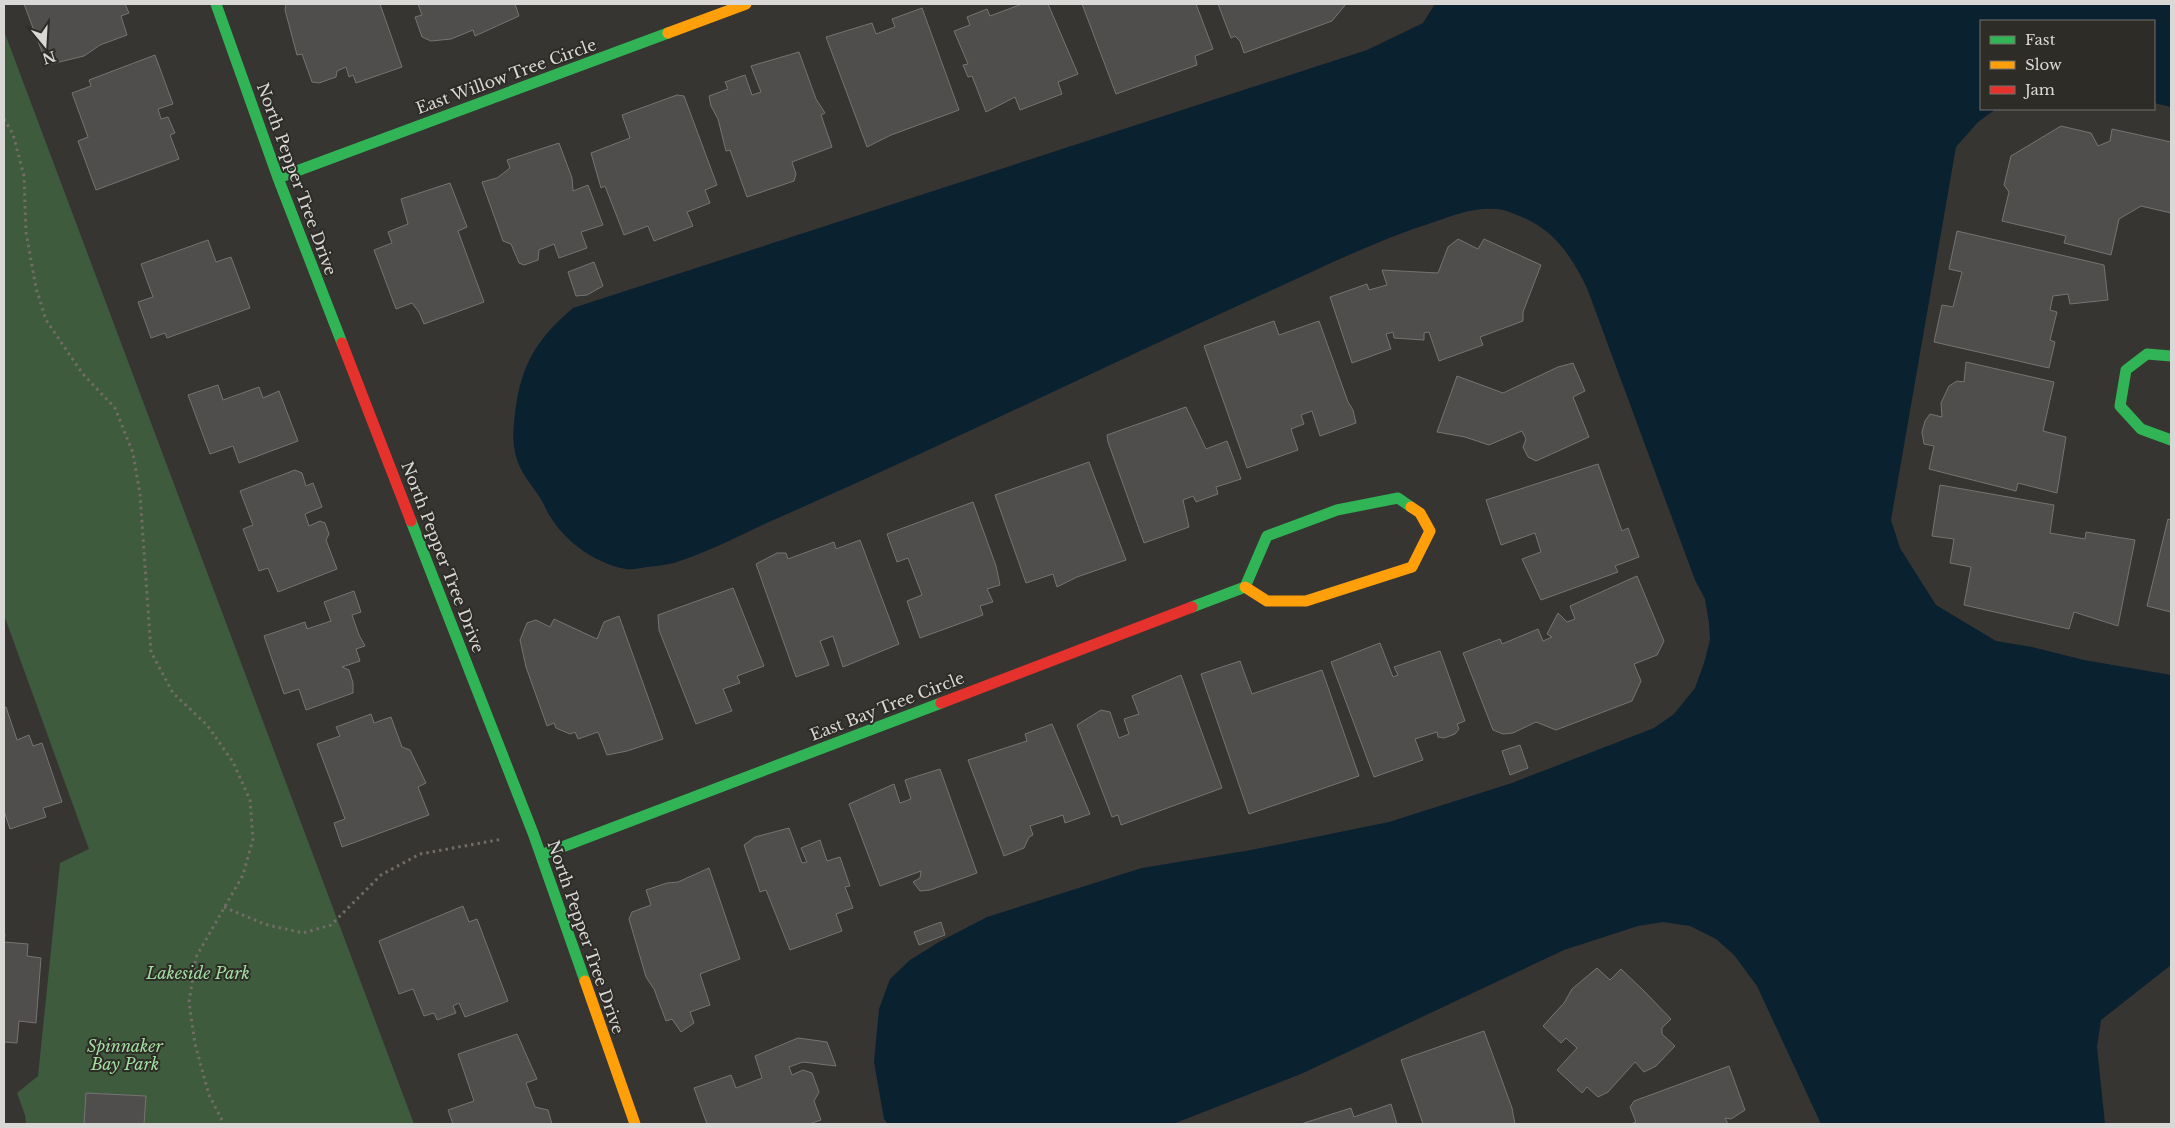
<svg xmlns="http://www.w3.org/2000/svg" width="2175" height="1128" viewBox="0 0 2175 1128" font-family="'Libre Baskerville',serif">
	<rect width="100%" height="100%" fill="#373532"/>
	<path fill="#3e5b3d" d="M4,31L414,1124H26L25,1115L17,1093L38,1076L60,863L89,849L4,615Z"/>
	<path fill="#0a2130" d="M1435,4H2171V107L2154,103V21H1981V109H1996L1978,122L1956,147L1891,520L1900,548L1936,605L1996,641L2032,647L2084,660L2171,675V965L2101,1020L2097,1047L2105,1124H1821L1757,986L1734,955L1716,939L1690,926L1663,922L1638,926L1564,950L1301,1074L1173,1124H888L884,1119L874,1062L879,1009L890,979L910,960L939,942L987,917L1142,868L1251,850L1389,822L1512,783L1654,728L1674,714L1695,688L1704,663L1710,640L1709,623L1705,599L1695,580L1587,288C1572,257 1555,231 1522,217C1514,214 1505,209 1496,209C1474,207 1455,215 1434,222C1378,240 1325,266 1272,290C1107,365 944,445 778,518C744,533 710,552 674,563C666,565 656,566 647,567C640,568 632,570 626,569C592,563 559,537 545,507C539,493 529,484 522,471C514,457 512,439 514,423C519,370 532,343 573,308L1367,50L1423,23Z"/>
	<path fill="#504e4c" stroke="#767472" d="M24,4H125L129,13L121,16L127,35L100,45L84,56L47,65Z
		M286,4H380L402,67L356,83L353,75L349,77L346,67L337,71L336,77L319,83L312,82L302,54L297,55L285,10Z
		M418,4H515L519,16L475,36L473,30L451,39L431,41L422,37L415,17L422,15Z
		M1022,4H1048L1078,74L1058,82L1062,94L1020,110L1015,97L986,112L972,76L968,77L963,65L968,64L954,31L970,25L967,17L987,9L990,16Z
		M1082,4H1196L1213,49L1195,56L1197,65L1116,94Z
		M1218,4H1346L1332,21L1244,53L1240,41L1235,36L1231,38Z
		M922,8L959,110L891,135L867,147L826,37L872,23L876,34L895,27L892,19Z
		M799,52L816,99L825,113L821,115L832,147L792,162L796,174L794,181L747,197L730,150L726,151L718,119L711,106L709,96L728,89L725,82L745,75L752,95L761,92L751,66Z
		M155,55L173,104L158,109L161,119L168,117L175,133L170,135L179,159L96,190L78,141L88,137L72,93L91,86L89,80Z
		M677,95L684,96L717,185L705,190L710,203L687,212L693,226L654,241L648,226L624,235L605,186L601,188L591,153L630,138L622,115Z
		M2061,126L2091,133L2098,146L2110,141L2112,129L2171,142V213L2141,206L2119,219L2111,255L2064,243L2066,236L2002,221L2009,192L2004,185L2011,156Z
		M559,143L572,178L573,191L588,185L603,225L581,232L587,248L559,258L554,244L539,250L538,260L524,265L519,263L511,244L503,241L482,182L497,178L510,168L507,160Z
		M450,183L467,227L458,231L484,302L424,324L419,312L412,303L396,309L374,250L392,243L388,232L408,224L401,199Z
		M1957,231L2104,265L2108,300L2070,304L2068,294L2053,296L2050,310L2057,312L2050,340L2055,342L2049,368L1934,342L1942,305L1953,307L1962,272L1949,269Z
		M1458,239L1478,249L1484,239L1541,265L1523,312V321L1480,337L1483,345L1439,361L1429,332L1424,333V340L1394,338L1393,332L1386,334L1391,349L1352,363L1330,297L1367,284L1369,290L1387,285L1382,270L1438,273L1448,247Z
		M208,240L216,262L231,257L250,308L167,338L165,333L151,338L138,302L153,297L141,264Z
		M594,262L603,286L587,295L576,296L568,272Z
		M1274,321L1279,335L1319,321L1348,402L1353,410L1356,423L1320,436L1312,411L1301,415L1304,424L1291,429L1298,450L1247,468L1204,346Z
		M1966,362L2054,382L2043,431L2066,437L2057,493L2018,483L2016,491L1929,469L1934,446L1924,444L1922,432L1925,421L1930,414L1942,417L1941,403L1949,386L1957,381L1964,382Z
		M1573,363L1585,391L1573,397L1589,437L1536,461L1528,457L1523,447L1526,439L1522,431L1489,445L1465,437L1437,432L1457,376L1503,393L1558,367Z
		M218,385L223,400L259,387L263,398L279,391L298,441L239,463L233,446L210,454L188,395Z
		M1186,407L1206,449L1227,441L1241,479L1216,487L1218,494L1196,502L1193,496L1183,500L1189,527L1144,543L1108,442L1107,435Z
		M1089,462L1126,560L1077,577L1057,587L1053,574L1026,583L995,495Z
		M1598,464L1622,531L1628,528L1639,557L1615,566L1618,572L1541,600L1522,559L1541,552L1535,533L1501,545L1486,500Z
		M295,470L302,473L306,486L313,483L322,507L305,514L309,526L320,521L325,523L329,534L326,540L337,569L278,592L268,568L259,571L243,529L253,525L240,491Z
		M1940,485L2054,505L2050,533L2085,539L2086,532L2135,540L2118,626L2074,612L2069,629L1964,605L1971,567L1950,563L1954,539L1932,536Z
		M973,502L996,566L1000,585L987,589L993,602L980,606L983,615L920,638L907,601L922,595L908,558L897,562L887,534Z
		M2168,519L2171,520V612L2147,606Z
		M860,540L899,644L843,667L833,636L820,641L829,665L796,677L756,564L777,553H786L788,559L834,542L836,549Z
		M1637,576L1664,641L1657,655L1634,664L1641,681L1632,701L1556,730L1536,722L1513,733L1503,734L1493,730L1463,653L1500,639L1502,644L1538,629L1543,641L1552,637L1547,634L1558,613L1567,622L1575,619L1570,606Z
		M733,588L764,666L737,676L740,683L723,689L732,711L696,724L659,630L658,615Z
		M354,591L361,612L352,615L359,635L365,646L356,649L360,661L342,667L349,670L353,683V693L306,710L299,689L284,694L264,636L305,622L307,629L331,621L324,602Z
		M619,616L663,739L627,751L607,755L598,732L578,739L575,732L570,734L556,728L554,723L547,726L526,667L520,640L527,623L536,620L550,627L554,619L597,639L604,622Z
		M1380,643L1393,677L1398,675L1394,667L1440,651L1465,721L1457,724L1459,729L1455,734L1444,738L1438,737L1437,732L1415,739L1423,760L1374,777L1331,662Z
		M1240,661L1252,694L1322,670L1359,776L1249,814L1201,674Z
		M1181,675L1222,788L1121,825L1118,815L1112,817L1077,725L1101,710L1110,712L1119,738L1129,734L1124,719L1139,714L1132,696Z
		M6,707L17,740L29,735L33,746L42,743L62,802L43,808L46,817L10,829L4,811V708Z
		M371,714L374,723L391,717L402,747L410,750L426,783L418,787L429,815L342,847L334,823L345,819L317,744L340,736L336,727Z
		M1052,724L1090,814L1065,823L1063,815L1030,826L1033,835L1029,837L1024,848L1004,856L968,760L1027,741L1025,734Z
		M1520,745L1528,768L1510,775L1502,751Z
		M940,769L977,873L930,890L920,891L913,882L920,878L921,871L880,886L849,804L894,784L900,803L911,799L905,780Z
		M789,828L802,863L807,862L801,848L820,840L827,861L840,857L850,886L845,887L853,908L836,914L842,931L790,950L766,890L760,892L744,845L755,837Z
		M709,868L740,959L700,974L710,1005L690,1012L694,1023L681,1032L672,1019L666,1021L654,989L646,977L629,919L632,912L651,905L646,890L667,883L678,882Z
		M463,906L469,922L477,919L508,1001L465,1017L459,1003L453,1006L456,1013L437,1020L434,1013L424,1016L413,989L399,994L379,941Z
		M941,922L945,935L919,945L914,932Z
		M4,934H5L4,942L28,944L27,956L41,958L36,1023L19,1021L17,1043L4,1042Z
		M1597,968L1610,980L1621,969L1645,992L1671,1019L1662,1028V1034L1675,1046L1656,1066L1644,1072L1635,1062L1608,1092L1598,1097L1587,1087L1582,1093L1557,1070L1577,1048L1566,1038L1561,1043L1543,1026L1564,1003L1572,989Z
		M1484,1031L1512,1108L1515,1124H1423L1401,1060Z
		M517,1034L537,1079L526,1083L535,1107L548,1110L552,1124H453L448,1110L474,1101L458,1054Z
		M798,1038L827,1042L836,1066L803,1062L789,1067L792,1075L803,1070L812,1073L819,1092L814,1101L821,1120L809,1124H707L694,1088L731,1075L736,1088L762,1078L755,1056Z
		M1729,1066L1745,1110L1731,1119L1725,1118L1728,1124H1631L1636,1122L1630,1107L1634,1101Z
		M86,1093L146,1096L144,1124H84Z
		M1391,1104L1397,1124H1301L1351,1108L1354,1117Z"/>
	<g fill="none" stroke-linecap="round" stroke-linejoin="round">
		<path stroke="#726c66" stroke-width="3" stroke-dasharray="2.5 4" stroke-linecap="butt" d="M4,119L13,134L24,176L26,232L36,288L46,320L82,373L115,408L133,453L140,494L151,652L173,693L207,725L233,762L250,800L253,839L243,875L196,957L189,1002L195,1044L209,1095L224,1124
			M224,907L264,924L303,933L331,925L381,875L420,854L503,839"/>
		<path stroke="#30b455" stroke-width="11" d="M216,4L278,178L342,343
			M278,178L668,33
			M2171,356L2147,354L2126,370L2120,406L2141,429L2171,440
			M411,521L533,833L585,981
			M1192,607L1245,587L1267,536L1337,510L1398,498L1411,507
			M541,855L941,703"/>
		<path stroke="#ff9f0a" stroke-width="11" d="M668,33L746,4
			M1245,587L1267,601H1306L1412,567L1430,531L1420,513L1411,507
			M585,981L635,1124"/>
		<path stroke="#e5322d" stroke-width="11" d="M342,343L411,521
			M941,703L1192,607"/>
	</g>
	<g text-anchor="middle" stroke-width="4" stroke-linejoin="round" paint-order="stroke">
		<g font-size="16" fill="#dad8d6" stroke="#2e2c27">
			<text transform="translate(506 76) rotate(-20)" y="6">East Willow Tree Circle</text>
			<text transform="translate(297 179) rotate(70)" y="6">North Pepper Tree Drive</text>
			<text transform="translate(443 557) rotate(69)" y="6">North Pepper Tree Drive</text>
			<text transform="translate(887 706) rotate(-21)" y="6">East Bay Tree Circle</text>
			<text transform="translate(586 937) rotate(71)" y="6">North Pepper Tree Drive</text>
		</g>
		<g font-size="16" font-style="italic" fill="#a2dfa0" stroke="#2e2c27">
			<text x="198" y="979">Lakeside Park</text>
			<text x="125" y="1052">Spinnaker<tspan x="125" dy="18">Bay Park</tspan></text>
		</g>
	</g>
	<rect width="2175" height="1128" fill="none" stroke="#dad8d6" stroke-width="10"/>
	<rect x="1980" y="20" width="175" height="90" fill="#2e2c27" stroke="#73716d"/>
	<rect x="1990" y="36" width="25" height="8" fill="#30b455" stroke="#73716d"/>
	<text x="2025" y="45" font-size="15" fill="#dad8d6">Fast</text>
	<rect x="1990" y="61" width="25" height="8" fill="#ff9f0a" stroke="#73716d"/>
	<text x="2025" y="70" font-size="15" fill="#dad8d6">Slow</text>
	<rect x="1990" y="86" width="25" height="8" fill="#e5322d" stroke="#73716d"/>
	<text x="2025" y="95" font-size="15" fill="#dad8d6">Jam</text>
	<g transform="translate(45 45) rotate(162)" stroke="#2e2c27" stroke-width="4" paint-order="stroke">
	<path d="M0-4L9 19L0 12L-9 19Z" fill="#dad8d6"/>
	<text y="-8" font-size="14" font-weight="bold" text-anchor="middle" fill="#dad8d6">N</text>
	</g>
</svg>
